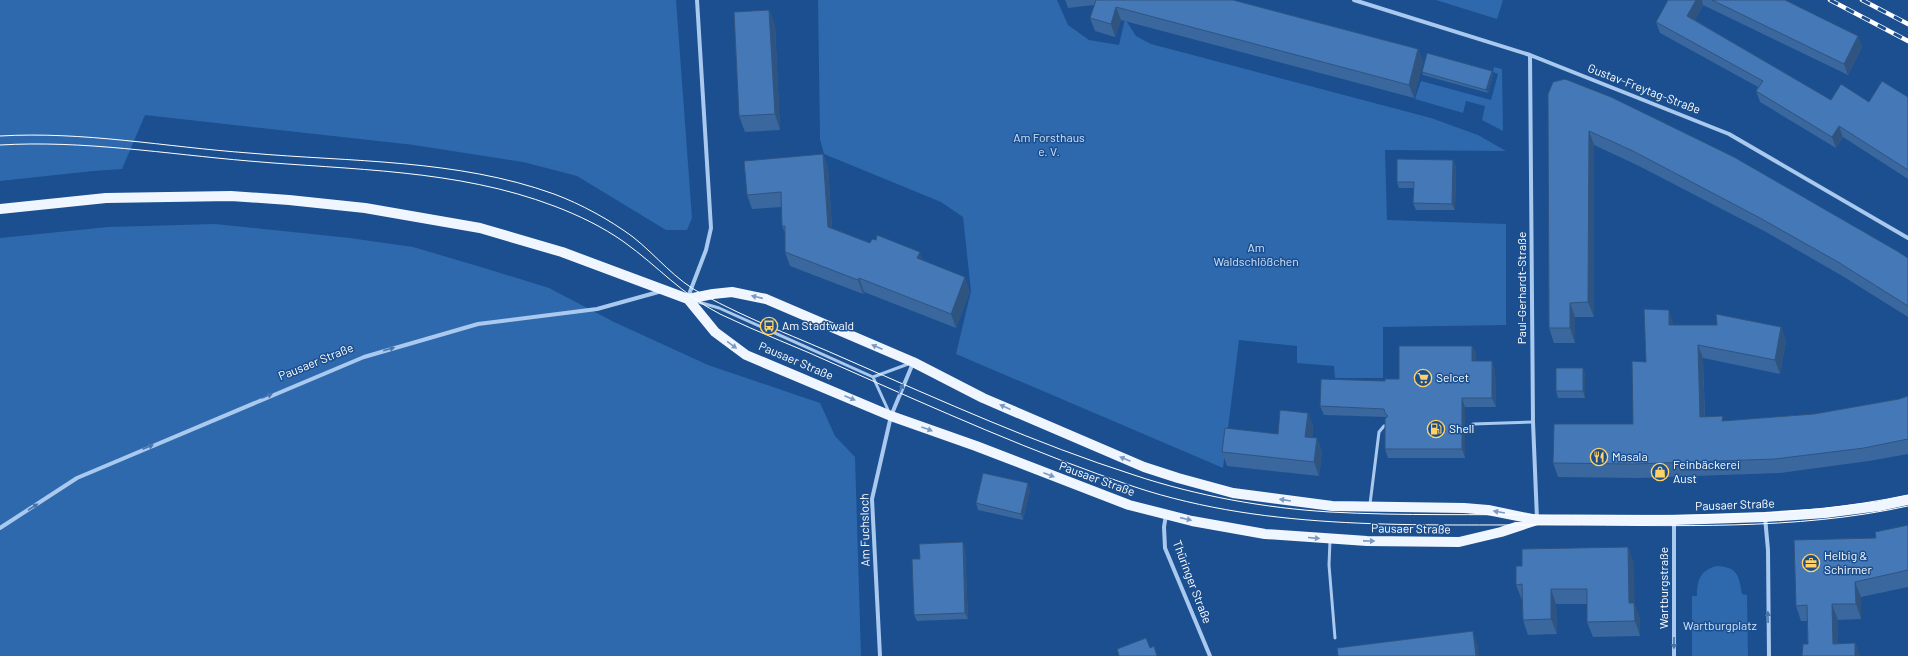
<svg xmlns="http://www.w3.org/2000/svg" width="1908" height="656" viewBox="0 0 1908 656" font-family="Barlow,sans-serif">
	<rect width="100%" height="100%" fill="#1b4f8f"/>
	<path fill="#2e69ad" d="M0,0H676L692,218L687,230H666L577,176L523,162L414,145L145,115L122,169L93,171L0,181Z
		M818,0H1057L1068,25L1089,40L1119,45L1125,19L1136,36L1151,44L1431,118L1478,135L1506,151L1385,150L1387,220L1506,224V325L1383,327V378H1335L1334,366L1297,363V346L1239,340L1223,468L956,354L971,291L963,217L941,202L824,154L820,139Z
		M1436,0H1503L1497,19Z
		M1494,67L1502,69L1503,131L1482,120L1485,106L1466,101L1463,113L1415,99L1421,81L1491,100L1498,74L1493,72Z
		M215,224L350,238L413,247L481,267L549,288L614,322L708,365L820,403L835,436L855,457L861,656H0V238L108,227Z
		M1717,566C1738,567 1739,576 1742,594L1747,595L1748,656H1692V596H1697C1697,580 1700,570 1717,566Z"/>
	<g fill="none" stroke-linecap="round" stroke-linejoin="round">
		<path stroke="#a9c9ee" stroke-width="3" d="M695,301L719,308L873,377L889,412
			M873,377L911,363
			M1473,424L1533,422
			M1370,504L1379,432L1384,426L1388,425
			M1330,540L1329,565L1335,638"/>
		<path stroke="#a9c9ee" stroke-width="4" d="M1354,0L1530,55L1729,134L1908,238
			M1530,55L1533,422L1537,519
			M688,297L706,250L711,228L697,0
			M1166,515L1164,527L1165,548L1210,656
			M1765,517L1768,550L1769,656
			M1674,521V656
			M0,528L77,478L364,357L478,324L597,309L662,291
			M880,656L872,499L891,416L913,363"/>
		<path stroke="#f0f6ff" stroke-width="10" d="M0,209L106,198L231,196L289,200L365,208L480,228L562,252L688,299L715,332L746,355L891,416L976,446L1129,505L1192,521L1265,534L1367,541L1459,542L1501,532L1537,520
			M688,299L713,294L732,292L766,299L913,362L983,398L1144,467L1178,478L1233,493L1332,506L1464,508L1488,510L1537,520H1674L1765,517L1825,513L1879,506L1908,500"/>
		<path stroke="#fff" stroke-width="1" d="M0,136C83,131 166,147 249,153C351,162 457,159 554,194C581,204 610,220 633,237C657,256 675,280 702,294C749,320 799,338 848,360C942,401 1037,444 1134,475C1197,496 1265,508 1330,512C1403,516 1477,514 1550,515C1669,515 1791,520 1908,495
			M0,145C83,140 166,154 249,161C350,170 457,169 554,206C578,215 603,227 624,242C659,267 681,294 720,314C759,333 800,348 839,366C936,409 1034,453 1135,487C1271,532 1418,524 1560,525C1675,525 1795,531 1908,506"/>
		<defs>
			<path id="rail" d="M1830,0L1908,41
				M1862,0L1908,24"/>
		</defs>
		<use href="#rail" stroke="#fff" stroke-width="4.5"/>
		<use href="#rail" stroke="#1b4f8f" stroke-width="3" stroke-dasharray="9" stroke-linecap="butt"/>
	</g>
	<path fill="#3a679d" d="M1065,0H1233L1418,49L1423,62L1414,98L1121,20L1115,37L1095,31L1090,18L1094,5L1068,8Z
		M1668,0H1785L1858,36L1862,47L1848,75L1703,5L1695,20L1831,100L1869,102L1908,97V179L1843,137L1836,148L1760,102L1756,91L1758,87L1660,33L1656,22Z
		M769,10L775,25L780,130L745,132L739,116Z
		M1422,72L1493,74L1488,93L1423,75Z
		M1548,94L1908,258V317L1844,277L1766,232L1639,166L1594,145V317H1575V343H1554L1549,328Z
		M823,154L828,168L832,228L870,243L923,260L970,291L956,328L864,292L863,294L790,266L785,252V233L782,226V207L752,209L747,195Z
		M1453,160L1456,167L1455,210H1416L1413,203L1414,188H1399L1397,182Z
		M1673,323V325L1781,327L1786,341L1780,374L1703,358L1705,417L1725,421L1814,414L1899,399L1908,396V454L1869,461L1780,473L1639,478L1558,477L1553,463L1633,424Z
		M1472,346L1476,354V361L1495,370L1496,407H1465V458H1388L1385,449L1386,417L1324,415L1320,406L1385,381L1399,379Z
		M1583,368L1585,374V398H1558L1556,391Z
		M1308,413L1313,427L1312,438H1317L1322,452L1319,476L1227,466L1222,452L1278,434Z
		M1030,490L1023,520L978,510L976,503Z
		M1908,525V587L1861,597V619L1838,620V643H1855L1860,656H1802L1808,644L1807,621H1801L1796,606L1876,538Z
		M965,549L968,619L917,621L914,615L920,559Z
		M1634,562V603L1640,619V636L1593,637L1587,622V604H1556L1557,634L1528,635L1523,620L1522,600L1516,585Z"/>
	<path fill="#305480" d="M1696,0H1702L1703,5L1692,27L1687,16Z
		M1116,7L1121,20L1115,37L1111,24Z
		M769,10L775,25L780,130L775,114Z
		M1858,36L1862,47L1848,75L1844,64Z
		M1418,49L1423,62L1414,98L1409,85Z
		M1492,71L1493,74L1488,93L1486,90Z
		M1839,126L1843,137L1836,148L1832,137Z
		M1589,131L1594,145V317L1588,302Z
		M823,154L828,168L833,241L828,227Z
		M1453,160L1456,167L1455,210L1452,204Z
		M920,252L925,266L917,258Z
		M965,277L970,291L956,328L951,314Z
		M859,278L864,292L863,294L858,280Z
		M1570,303L1575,317V343L1570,328Z
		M1669,310L1673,323L1674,338L1669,325Z
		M1781,327L1786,341L1780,374L1775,360Z
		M1698,345L1703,358L1705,430L1700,417Z
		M1472,346L1476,354V370L1472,361Z
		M1492,361L1495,370L1496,407L1492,398Z
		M1583,368L1585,374V398L1583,391Z
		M1462,398L1465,407V458L1462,449Z
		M1308,413L1313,427L1311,451L1305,437Z
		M1317,438L1322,452L1319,476L1314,462Z
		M1028,483L1030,490L1023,520L1021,514Z
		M963,542L965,549L968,619L965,613Z
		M1628,547L1634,562L1635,612L1634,603L1640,619V636L1629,603Z
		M1855,582L1861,597V619L1856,604Z
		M1551,589L1556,604L1557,634L1551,619Z
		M1832,604L1838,620V656L1833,644Z
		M1473,631L1478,646L1479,656H1476Z
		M1855,643L1860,656H1855Z"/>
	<path fill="#4478b7" stroke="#305480" d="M1096,0H1233L1418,49L1409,85L1116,7L1111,24L1090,18Z
		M1668,0H1696L1687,16L1831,100L1841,84L1869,102L1882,81L1908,97V170L1839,126L1832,137L1756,91L1763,81L1656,22Z
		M1712,0H1785L1858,36L1844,64Z
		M769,10L775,114L739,116L734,12Z
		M1427,53L1492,71L1486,90L1422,72Z
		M1565,79L1611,97L1734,157L1897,251L1908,258V306L1838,262L1760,218L1633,151L1589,131L1588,302L1570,303V328H1549L1548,94L1553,82Z
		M823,154L828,227L870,243L872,239L876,240L877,235L920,252L917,258L965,277L951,314L859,278L858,280L785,252V226H782L781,192L747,195L744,161Z
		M1397,159L1453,160L1452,204L1413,203L1414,182H1397Z
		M1644,309L1669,310V325H1717L1716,314L1781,327L1775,360L1698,345L1700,417L1723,416L1722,421L1814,414L1899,399L1908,396V439L1864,448L1775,459L1634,464L1553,463L1554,424H1633L1632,361L1646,362Z
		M1399,346H1472V361H1492V398H1462V449H1385V419L1388,416L1385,413L1384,409L1320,406L1321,379L1385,381V379H1399Z
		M1556,368H1583V391H1556Z
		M1280,410L1308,413L1305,437L1317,438L1314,462L1222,452L1225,428L1278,434Z
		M983,473L1028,483L1021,514L976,503Z
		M1908,525V570L1855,582L1856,604H1832L1833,644L1855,643V656H1802L1803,644H1808L1807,605L1796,606L1794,540L1876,538L1875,532Z
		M963,542L965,613L914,615L912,559H920L919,544Z
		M1628,547L1629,603H1634L1635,621L1587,622V589H1551V619L1523,620L1522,584L1516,585V566H1522V549Z
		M1473,631L1476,656H1338L1337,648Z
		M1146,638L1150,648L1154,646L1157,656H1119L1117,649Z"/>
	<defs><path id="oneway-solid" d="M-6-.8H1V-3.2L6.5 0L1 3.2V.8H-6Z"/></defs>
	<g fill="#7b9ac1">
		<use href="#oneway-solid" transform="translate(757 297) rotate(-167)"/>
		<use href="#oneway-solid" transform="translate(732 345) rotate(36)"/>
		<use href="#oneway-solid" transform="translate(877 347) rotate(-157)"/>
		<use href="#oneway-solid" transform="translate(850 398) rotate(23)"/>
		<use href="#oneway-solid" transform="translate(1005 407) rotate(-156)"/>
		<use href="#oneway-solid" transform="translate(927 429) rotate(20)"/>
		<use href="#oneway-solid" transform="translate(1125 459) rotate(-157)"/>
		<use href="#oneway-solid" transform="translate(1049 475) rotate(21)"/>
		<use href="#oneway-solid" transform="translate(1285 500) rotate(-171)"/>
		<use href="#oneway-solid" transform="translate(1499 512) rotate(-170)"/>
		<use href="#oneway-solid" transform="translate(1186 519) rotate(13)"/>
		<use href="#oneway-solid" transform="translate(1314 538) rotate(5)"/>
		<use href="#oneway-solid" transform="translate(1369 541) rotate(1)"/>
	</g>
	<g fill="#4674ac">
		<use href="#oneway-solid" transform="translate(389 349) rotate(-16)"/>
		<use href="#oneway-solid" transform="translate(901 389) rotate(-67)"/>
		<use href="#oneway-solid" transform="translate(267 396) rotate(-22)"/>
		<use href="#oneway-solid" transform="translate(148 447) rotate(-23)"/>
		<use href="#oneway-solid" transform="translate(33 507) rotate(-33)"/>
		<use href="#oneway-solid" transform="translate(1768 617) rotate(-91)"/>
		<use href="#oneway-solid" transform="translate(1674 643) rotate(90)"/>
	</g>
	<defs>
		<symbol id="bus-ring" viewBox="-11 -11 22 22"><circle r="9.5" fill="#1b4f8f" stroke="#ffd166" stroke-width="1.5"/><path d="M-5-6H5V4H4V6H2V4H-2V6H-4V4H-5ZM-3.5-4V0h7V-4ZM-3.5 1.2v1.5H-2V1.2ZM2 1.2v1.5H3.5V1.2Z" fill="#ffd166"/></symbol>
		<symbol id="supermarket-ring" viewBox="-11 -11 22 22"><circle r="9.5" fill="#1b4f8f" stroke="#ffd166" stroke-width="1.5"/><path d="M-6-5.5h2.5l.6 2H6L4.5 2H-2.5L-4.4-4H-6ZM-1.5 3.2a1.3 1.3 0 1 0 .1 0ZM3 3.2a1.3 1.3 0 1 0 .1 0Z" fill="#ffd166"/></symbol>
		<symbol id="fuel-ring" viewBox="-11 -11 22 22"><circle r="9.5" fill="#1b4f8f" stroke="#ffd166" stroke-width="1.5"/><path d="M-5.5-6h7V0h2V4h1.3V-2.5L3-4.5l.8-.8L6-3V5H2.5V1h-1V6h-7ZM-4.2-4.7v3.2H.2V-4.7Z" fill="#ffd166"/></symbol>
		<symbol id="restaurant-ring" viewBox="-11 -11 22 22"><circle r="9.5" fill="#1b4f8f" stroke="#ffd166" stroke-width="1.5"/><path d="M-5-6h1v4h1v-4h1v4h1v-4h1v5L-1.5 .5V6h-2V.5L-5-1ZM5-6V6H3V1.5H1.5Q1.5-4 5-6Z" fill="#ffd166"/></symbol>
		<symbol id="shop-ring" viewBox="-11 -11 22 22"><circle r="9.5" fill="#1b4f8f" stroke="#ffd166" stroke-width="1.5"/><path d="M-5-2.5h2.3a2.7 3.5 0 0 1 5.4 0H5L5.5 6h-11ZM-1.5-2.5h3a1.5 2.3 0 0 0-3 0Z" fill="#ffd166"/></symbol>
		<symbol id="office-ring" viewBox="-11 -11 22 22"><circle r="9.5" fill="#1b4f8f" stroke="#ffd166" stroke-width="1.5"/><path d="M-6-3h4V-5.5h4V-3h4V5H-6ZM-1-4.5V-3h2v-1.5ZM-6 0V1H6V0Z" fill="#ffd166"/></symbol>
	</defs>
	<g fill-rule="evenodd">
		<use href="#bus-ring" x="759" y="316" width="20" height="20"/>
		<use href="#supermarket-ring" x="1413" y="368" width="20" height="20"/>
		<use href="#fuel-ring" x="1426" y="419" width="20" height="20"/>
		<use href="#restaurant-ring" x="1589" y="447" width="20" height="20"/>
		<use href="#shop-ring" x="1650" y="462" width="20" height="20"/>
		<use href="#office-ring" x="1801" y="553" width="20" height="20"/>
	</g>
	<g text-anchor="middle" stroke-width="3" stroke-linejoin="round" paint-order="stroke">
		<g font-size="12" fill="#fff" stroke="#1b4f8f">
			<text transform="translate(1644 89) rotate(21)" y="4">Gustav-Freytag-Straße</text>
			<text transform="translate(1522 288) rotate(-90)" y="4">Paul-Gerhardt-Straße</text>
			<text transform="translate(796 361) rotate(23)" y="4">Pausaer Straße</text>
			<text transform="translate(316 362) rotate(-22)" y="4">Pausaer Straße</text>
			<text transform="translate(1097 479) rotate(20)" y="4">Pausaer Straße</text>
			<text transform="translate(1735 505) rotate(-2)" y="4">Pausaer Straße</text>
			<text transform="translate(1411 529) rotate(1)" y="4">Pausaer Straße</text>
			<text transform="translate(865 530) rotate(-91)" y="4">Am Fuchsloch</text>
			<text transform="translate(1192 582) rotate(69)" y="4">Thüringer Straße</text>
			<text transform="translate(1664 588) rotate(-90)" y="4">Wartburgstraße</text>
		</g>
		<g font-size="12" fill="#cfe3fa" stroke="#1b4f8f">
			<text x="1049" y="142">Am Forsthaus<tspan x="1049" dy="14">e. V.</tspan></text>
			<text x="1256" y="252">Am<tspan x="1256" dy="14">Waldschlößchen</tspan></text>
			<text x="1720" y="630">Wartburgplatz</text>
		</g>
		<g font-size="12" fill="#fff" stroke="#1b4f8f" text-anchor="start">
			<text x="782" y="330">Am Stadtwald</text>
			<text x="1436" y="382">Selcet</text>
			<text x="1449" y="433">Shell</text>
			<text x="1612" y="461">Masala</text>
			<text x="1673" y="469">Feinbäckerei<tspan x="1673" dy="14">Aust</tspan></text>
			<text x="1824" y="560">Helbig &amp;<tspan x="1824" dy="14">Schirmer</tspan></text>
		</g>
	</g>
</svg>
